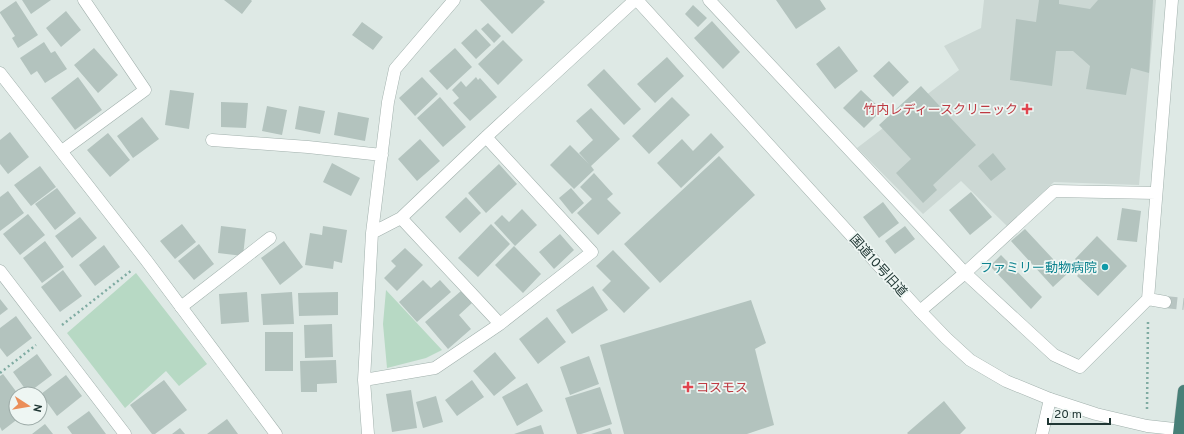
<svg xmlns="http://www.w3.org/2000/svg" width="1184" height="434" viewBox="0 0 1184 434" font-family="Overpass,'Noto Sans JP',sans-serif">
	<rect width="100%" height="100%" fill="#dee9e5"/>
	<path fill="#ccd8d4" d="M984,0H1156L1139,185L1054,182L1007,226L961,181L923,214L857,148L959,70L944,46L981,28Z"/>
	<path fill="#b7d9c4" d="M136,273L207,364L179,386L166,371L125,408L67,333Z
		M386,290L442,350L426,358L387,368L383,324Z"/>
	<path fill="#b3c3be" d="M22,0H51L31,14Z
		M224,0H251L252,1L242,14Z
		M480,0H543L545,2L512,34Z
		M776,0H820L826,9L796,29Z
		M1039,0H1059V4L1090,9L1098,0H1153L1149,73L1131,68L1126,95L1086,89L1090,66L1073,51H1056L1052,86L1010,80L1016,19L1036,22Z
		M16,1L38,35L18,48L12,38L15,36L0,13V12Z
		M693,5L707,18L698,27L685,14Z
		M66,11L81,30L61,47L46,28Z
		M712,21L740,52L723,69L694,38Z
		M362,22L383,37L373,50L352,35Z
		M488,23L501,36L494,43L481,29Z
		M476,29L491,45L476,59L461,43Z
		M503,40L523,60L498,85L478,64Z
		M44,42L51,53L55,51L67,69L45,83L37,71L31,75L20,58Z
		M839,46L858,71L835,89L816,64Z
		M94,48L118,75L98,93L74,65Z
		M455,48L472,67L447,90L429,71Z
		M667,57L684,76L655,103L637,84Z
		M889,61L909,82L893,97L873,76Z
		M604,69L641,109L624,125L587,85Z
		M78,77L102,110L75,130L51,98Z
		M422,77L438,94L415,116L399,98Z
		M476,77L478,80L480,78L497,97L470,121L453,103L459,98L452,90L461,81L466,87Z
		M921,86L976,145L933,185L937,190L923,203L896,173L911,159L879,125Z
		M170,90L194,93L189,129L165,125Z
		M861,90L882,110L864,128L843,108Z
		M440,97L466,127L443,147L417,118Z
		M672,97L690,115L649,154L632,136Z
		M221,102L248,103L246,128L221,127Z
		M267,106L287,110L282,135L262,131Z
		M299,106L325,111L320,134L295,129Z
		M591,108L620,139L591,166L594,170L574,189L550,165L570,145L589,164L579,153L593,140L576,121Z
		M338,112L369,118L365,141L334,135Z
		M142,117L159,139L133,158L117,136Z
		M10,132L29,157L8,174L0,164V140Z
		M108,133L130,160L110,177L87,150Z
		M711,133L724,147L681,188L657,163L682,139L693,151Z
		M420,139L440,161L417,181L398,159Z
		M993,153L1006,169L991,181L978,166Z
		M719,156L755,195L660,283L624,244Z
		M332,163L360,178L351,196L323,182Z
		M499,164L517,184L486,213L468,193Z
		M40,166L56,187L31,206L14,185Z
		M594,173L613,194L607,199L621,213L598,235L577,213L592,199L580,187Z
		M57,188L76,213L55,230L35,204Z
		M571,188L584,203L572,214L559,198Z
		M8,191L24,213L0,231V197Z
		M971,192L992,217L970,235L949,210Z
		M466,197L481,213L460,233L445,217Z
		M883,202L899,223L879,238L863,217Z
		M1122,208L1141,211L1137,242L1117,240Z
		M522,209L537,225L515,246L494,223L502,215L509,222Z
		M28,214L45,235L20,255L3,234Z
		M80,217L97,238L72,258L55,236Z
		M182,224L196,242L175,259L160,241Z
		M491,224L510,244L478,277L458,258Z
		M221,226L246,229L243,256L218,253Z
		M323,226L347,230L342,263L334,261L333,269L305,265L310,233L322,235Z
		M905,226L915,239L895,254L885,241Z
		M1025,229L1067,274L1053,287L1011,241Z
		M560,234L574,250L554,269L539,252Z
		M1097,236L1127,266L1098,296L1077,276L1084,268L1075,259Z
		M45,241L64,267L42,283L23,258Z
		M284,241L303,267L280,285L261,258Z
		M199,244L214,264L194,280L178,261Z
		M104,245L120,267L95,286L79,265Z
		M514,246L541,274L523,293L495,265Z
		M405,248L423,265L397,291L384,278L396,266L391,261Z
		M613,250L650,288L624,313L602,290L611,281L596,266Z
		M1001,255L1042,297L1031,309L990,266Z
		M63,270L82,296L60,312L41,287Z
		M423,280L431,288L440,280L451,292L417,322L399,302Z
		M593,286L608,310L572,334L556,310Z
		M461,291L472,303L459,315L471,329L448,349L425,322Z
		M247,292L249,322L221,324L219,294Z
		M292,292L294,324L263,325L261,294Z
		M338,292V315L299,316L298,293Z
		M0,299L8,309L0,315Z
		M751,300L766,343L755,349L774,425L747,434H624L600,345Z
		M16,316L32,338L7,357L0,348V328Z
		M547,317L566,342L538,364L519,339Z
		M332,324L333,357L305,358L304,325Z
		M265,332H293V371H265Z
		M495,352L516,378L494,396L473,371Z
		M37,354L52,375L28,393L13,372Z
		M589,356L599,384L570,395L560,367Z
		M336,360L337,383L317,384V392H301L300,361Z
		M3,374L18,394H16V418H19L2,431L0,427V376Z
		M66,375L82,396L57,416L41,394Z
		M164,380L187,410L155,434H152L130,405Z
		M472,380L484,397L457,416L445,400Z
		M527,383L543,411L517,426L502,397Z
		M600,387L612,424L581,434H577L565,398Z
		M411,390L417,428L392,432L386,394Z
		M436,396L443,422L423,428L416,402Z
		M944,401L966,428L960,434H908L907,433Z
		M89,411L106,434H72L67,427Z
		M227,419L238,434H207Z
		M45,424L53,434H32Z
		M541,425L544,434H514Z
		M180,428L185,434H172Z
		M610,428L612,434H591Z"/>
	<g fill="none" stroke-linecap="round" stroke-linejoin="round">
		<path stroke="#b8c5c2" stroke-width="12" stroke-dasharray="12 6" stroke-linecap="butt" d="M1165,302L1184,304"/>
		<defs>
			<path id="minor" d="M709,0L965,273L1054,355L1080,367L1148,299L1172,0
				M212,140L308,147L382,155
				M62,151L145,90L84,0
				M401,218L500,324
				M372,233L401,218L486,137L635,0
				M0,271L125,434
				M1148,299L1165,302
				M181,307L270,238
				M920,311L965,273L1054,191L1156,193
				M364,380L435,368L500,324L592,252L486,137
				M368,434L364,380L372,233L388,102L395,69L454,0
				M1042,434L1050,399"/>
			<path id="tertiary" d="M637,0L920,311L946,338L970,360L1006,381L1050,399L1096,414L1147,426L1184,430
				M0,73L146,260L276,434"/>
			<path id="trunk" d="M1179,434L1184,391"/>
		</defs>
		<use href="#minor" stroke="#a1b0ac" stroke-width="13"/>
		<use href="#tertiary" stroke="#a1b0ac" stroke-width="13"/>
		<use href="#trunk" stroke="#bcc3c2" stroke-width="13"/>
		<path stroke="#7faba2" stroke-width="2.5" stroke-dasharray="2 3" stroke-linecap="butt" d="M62,325L132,270
			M0,373L36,345
			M1147,409L1148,322"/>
		<use href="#minor" stroke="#fff" stroke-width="12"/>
		<use href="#tertiary" stroke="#fff" stroke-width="12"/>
		<use href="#trunk" stroke="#488078" stroke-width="12"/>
	</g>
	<g fill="#e0444e" stroke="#eef6f3" stroke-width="1.5">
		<path d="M1025 103h4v4h4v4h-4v4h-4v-4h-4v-4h4z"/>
		<path d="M686 381h4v4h4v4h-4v4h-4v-4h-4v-4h4z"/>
	</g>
	<circle fill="#0f9aa8" stroke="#eef6f3" stroke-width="1.5" cx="1105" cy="267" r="4"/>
	<g text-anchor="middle" stroke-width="3.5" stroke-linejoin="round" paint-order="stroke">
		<g font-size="13" fill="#be3a42" stroke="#eef6f3" text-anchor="end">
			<text x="1018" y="114">竹内レディースクリニック</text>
			<text x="696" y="392" text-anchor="start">コスモス</text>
		</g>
		<g font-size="13" fill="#203734" stroke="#eef6f3">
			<text transform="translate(879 265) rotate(48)" y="5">国道10号旧道</text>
		</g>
		<g font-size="13" fill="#0d838f" stroke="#eef6f3" text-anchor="end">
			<text x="1097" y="272">ファミリー動物病院</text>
		</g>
	</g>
	<g transform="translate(28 406) rotate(102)"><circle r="19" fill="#eef6f3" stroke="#9caaa7"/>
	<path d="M0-3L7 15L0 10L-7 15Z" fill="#eb8e59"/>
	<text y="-6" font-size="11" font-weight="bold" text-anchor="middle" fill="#203734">N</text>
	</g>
	<path d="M1048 418v6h62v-6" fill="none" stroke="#203734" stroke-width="2"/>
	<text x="1054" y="418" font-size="12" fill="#203734" stroke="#eef6f3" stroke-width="3" paint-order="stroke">20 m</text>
</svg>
